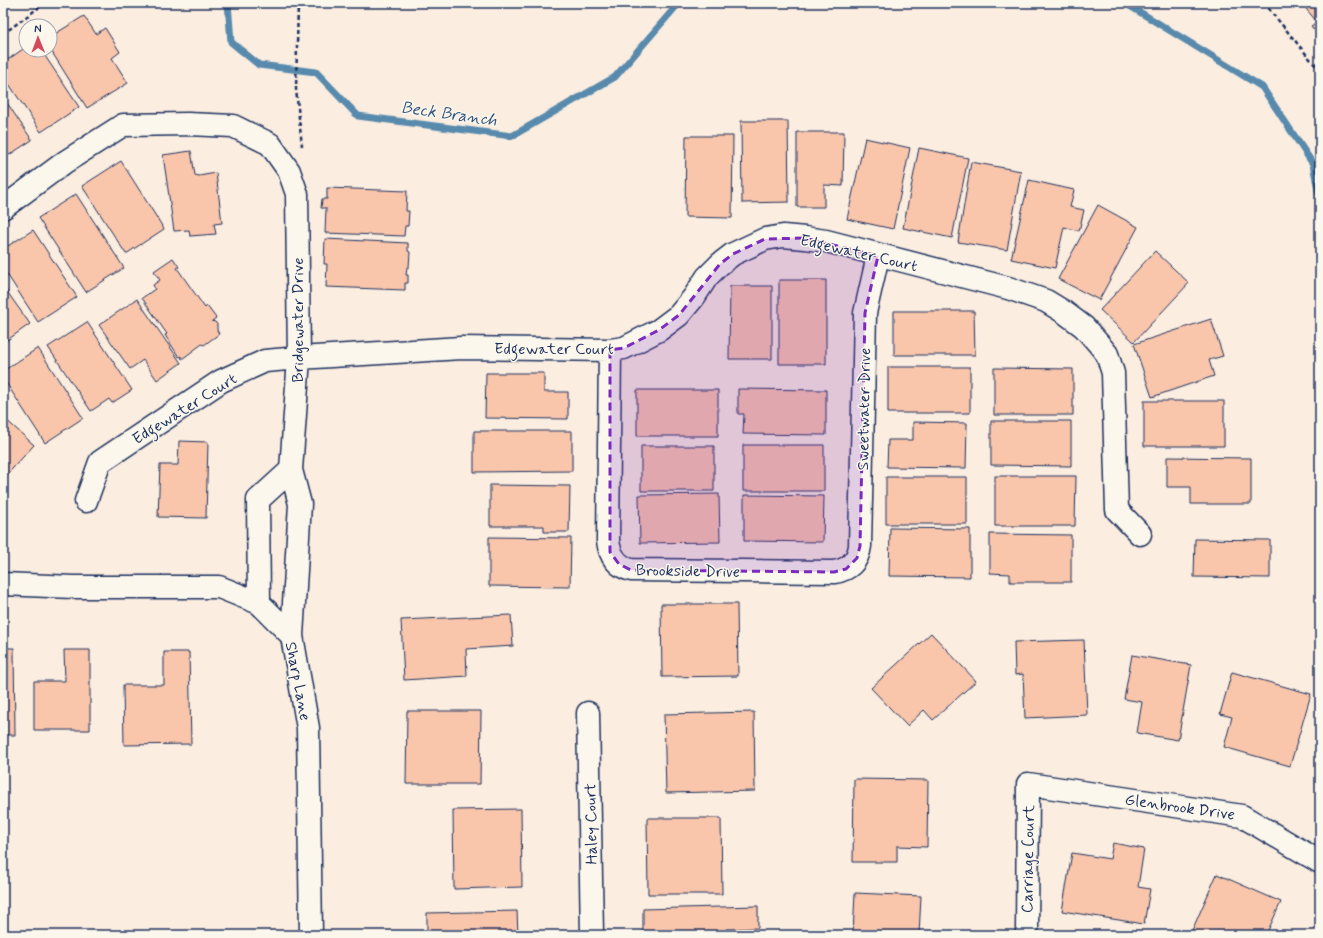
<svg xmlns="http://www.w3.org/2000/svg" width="1323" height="938" viewBox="0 0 1323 938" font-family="Mynerve,sans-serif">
	<rect width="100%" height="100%" fill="#fbeddf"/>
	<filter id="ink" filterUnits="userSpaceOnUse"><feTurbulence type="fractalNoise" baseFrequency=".025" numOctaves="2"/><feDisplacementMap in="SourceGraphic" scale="8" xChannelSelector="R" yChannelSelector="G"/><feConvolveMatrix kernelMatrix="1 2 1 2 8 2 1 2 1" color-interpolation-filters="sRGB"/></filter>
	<g filter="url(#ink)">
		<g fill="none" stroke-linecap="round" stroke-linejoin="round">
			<path stroke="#588aad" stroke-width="7" d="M228,3L231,42L259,65L316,72L358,116L512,136L615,77L679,3
				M1125,3L1262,87L1313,164L1320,200"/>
		</g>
		<path fill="#fac6ab" stroke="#1b2f5e" d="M1291,3H1320V37L1311,26L1317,22L1302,4L1296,9Z
			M84,16L96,34L105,28L120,52L112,58L128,83L87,108L50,49V37Z
			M26,47V50H41L79,107L41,132L3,75V63Z
			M3,97L32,140L3,159Z
			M741,121H788L789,202L742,203Z
			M797,132H844L843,186L824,185V207H797Z
			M686,136H733L732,218L685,217Z
			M865,138L910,148L893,229L847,219Z
			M919,148L968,158L952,238L903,228Z
			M191,151L195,175L199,176L216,173L222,223L214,224L216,234L190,236L189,230L174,231L163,155Z
			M121,161L164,229L126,254L82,186Z
			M971,162L1021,171L1007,250L958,242Z
			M1029,180L1074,190L1070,207L1084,210L1079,231L1064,227L1055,268L1011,259Z
			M327,188L407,191L406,211H409L408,226H405L404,236L325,233L326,208H321L322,199H327Z
			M76,194L124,268L86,292L38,218Z
			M1098,205L1138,227L1099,300L1058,279Z
			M33,230L77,297L38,322L3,268V249Z
			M325,239L408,243V251L410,252L409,267H407L406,275H408V283H405V290L326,287L327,264H324Z
			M1155,251L1189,283L1134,342L1100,310Z
			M173,258L179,267L177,268L205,308L207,306L216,318L212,321L215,322L217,324V330L219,334L204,345L202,344L182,359L181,356L179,357L165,335L167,334L142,298L155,289L153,285L160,280L154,271Z
			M779,280H826V364H779Z
			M3,286L30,324L3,343Z
			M730,286H772V359H729Z
			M137,299L181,363L157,380L143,360L130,369L99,325Z
			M894,311H974L975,355H894Z
			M1211,319L1223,356L1209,360L1214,376L1152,397L1134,344Z
			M87,322L132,390L112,403L109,399L91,411L48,347Z
			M38,348L83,418L45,443L3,378V371Z
			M888,367H970V413H888Z
			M994,368L1073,369V415H994Z
			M486,373H544V392H568V419L485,418Z
			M738,389L826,390V435L743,434L744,414H738Z
			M637,390H718V436H637Z
			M1144,401H1224V446H1144Z
			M3,417L34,445L3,479Z
			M991,421H1071V466L991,465Z
			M913,422L967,423L966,468L887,467L888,440H913Z
			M474,431H572V471L474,472Z
			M179,441L208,442L206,518L158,517L160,465H178Z
			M743,445H824V491H743Z
			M641,446H714V491H641Z
			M1167,457L1251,458V504H1191V487H1167Z
			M995,476H1076L1075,526H995Z
			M886,477H967V524H886Z
			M490,485L570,486L569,532H544V526H490Z
			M719,494L720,542L640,543L639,495Z
			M744,495L824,496L823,542L744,541Z
			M890,528L970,529V577L889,576Z
			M990,534L1071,535V582H1010V574L990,573Z
			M489,537L571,538L570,587L489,586Z
			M1195,539L1270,540V578L1194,577Z
			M661,604H737L738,676L662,677Z
			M511,615L513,646L466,649L467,676L404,680L401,620Z
			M931,633L976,681L933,720L924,710L907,726L871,688Z
			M1084,640L1087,715L1025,718L1023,674L1015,675L1014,642Z
			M3,648H14L15,735H3Z
			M64,650H90V730H34V681H65Z
			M164,652H189L191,744L124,745L123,685H164Z
			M1132,655L1191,665L1178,740L1137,733L1142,702L1124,699Z
			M1232,672L1311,694L1290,766L1224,747L1232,717L1220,714Z
			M407,711H481L480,784H406Z
			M754,712L755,791L666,793L664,714Z
			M1320,775V785L1316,782Z
			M854,779L928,780L927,847L897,846V862H853Z
			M521,809L522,887L454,889L453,810Z
			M647,818H721L722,894H648Z
			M1113,843L1144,849L1138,887L1150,889L1144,924L1062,911L1072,853L1110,859Z
			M1217,874L1281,902L1266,935H1190Z
			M855,893L921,896L919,935H853Z
			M758,906V928L726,929V935H643V909Z
			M517,911L518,935H427V913Z"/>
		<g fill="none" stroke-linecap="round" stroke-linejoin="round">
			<defs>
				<path id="street" d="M3,208L65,162L123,125L188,124L233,126L270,144L289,171L297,194L299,358L291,470L300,504L292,636
					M610,350L608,541C610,556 617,566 631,570L834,572C849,570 858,561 860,546L865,313L878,256
					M86,501L100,462L221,381L265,361L299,358L461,348L610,350L624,348L659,330L679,315L694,297L707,277L720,264L733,254L765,239L783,236L805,238L826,241L1008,288L1046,301L1064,312L1084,327L1098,343L1107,354L1113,373L1117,510L1140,534
					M3,584L73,587H219L259,603L292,636L308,728L311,935
					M259,603L258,500L291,470
					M588,713L592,935
					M1027,935L1028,784L1242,816L1320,862"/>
			</defs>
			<use href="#street" stroke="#1b2f5e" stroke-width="25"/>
			<path stroke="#1b2f5e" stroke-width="2.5" stroke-dasharray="4 3" stroke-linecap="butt" d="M298,3L296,89L302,146
				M1264,3L1320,71
				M3,34L45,3"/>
			<use href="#street" stroke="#fbf7ec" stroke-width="22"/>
		</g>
	</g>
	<path fill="#7b2cbf" fill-opacity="0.2" stroke="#7b2cbf" stroke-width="3" stroke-dasharray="8 5" stroke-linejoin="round" d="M805,238L878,256L865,313L860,546L857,558L846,569L834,572L631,570L619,564L610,552V350L624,348L659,330L679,315L720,264L733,254L765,239Z"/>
	<g text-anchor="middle" stroke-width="3" stroke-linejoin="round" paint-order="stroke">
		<g font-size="16" fill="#1b2f5e" stroke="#fbf7ec">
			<text transform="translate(859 252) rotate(13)" y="6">Edgewater Court</text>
			<text transform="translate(297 320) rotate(-90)" y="6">Bridgewater Drive</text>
			<text x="554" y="354">Edgewater Court</text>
			<text transform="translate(184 408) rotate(-32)" y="6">Edgewater Court</text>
			<text transform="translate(863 409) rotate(-89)" y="6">Sweetwater Drive</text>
			<text transform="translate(688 570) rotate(1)" y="6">Brookside Drive</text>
			<text transform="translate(299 681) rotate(79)" y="6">Sharp Lane</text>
			<text transform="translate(1180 806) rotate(8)" y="6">Glenbrook Drive</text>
			<text transform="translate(590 824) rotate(-91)" y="6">Haley Court</text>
			<text transform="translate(1027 859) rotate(-89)" y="6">Carriage Court</text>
		</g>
		<g font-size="17" font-style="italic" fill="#34557f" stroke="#fbf7ec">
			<text transform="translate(449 113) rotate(8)" y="6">Beck Branch</text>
		</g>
	</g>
	<rect width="1323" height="938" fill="none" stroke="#fbf7ec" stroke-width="16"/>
	<rect x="8" y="8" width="1307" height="922" fill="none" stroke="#1b2f5e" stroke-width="1.5" filter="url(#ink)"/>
	<g transform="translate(38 38) rotate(359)"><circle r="19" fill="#fbf7ec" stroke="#a1a7b3"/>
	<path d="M0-3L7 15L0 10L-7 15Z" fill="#d1495b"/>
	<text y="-6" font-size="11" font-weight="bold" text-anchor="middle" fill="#1b2f5e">N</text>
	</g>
</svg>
